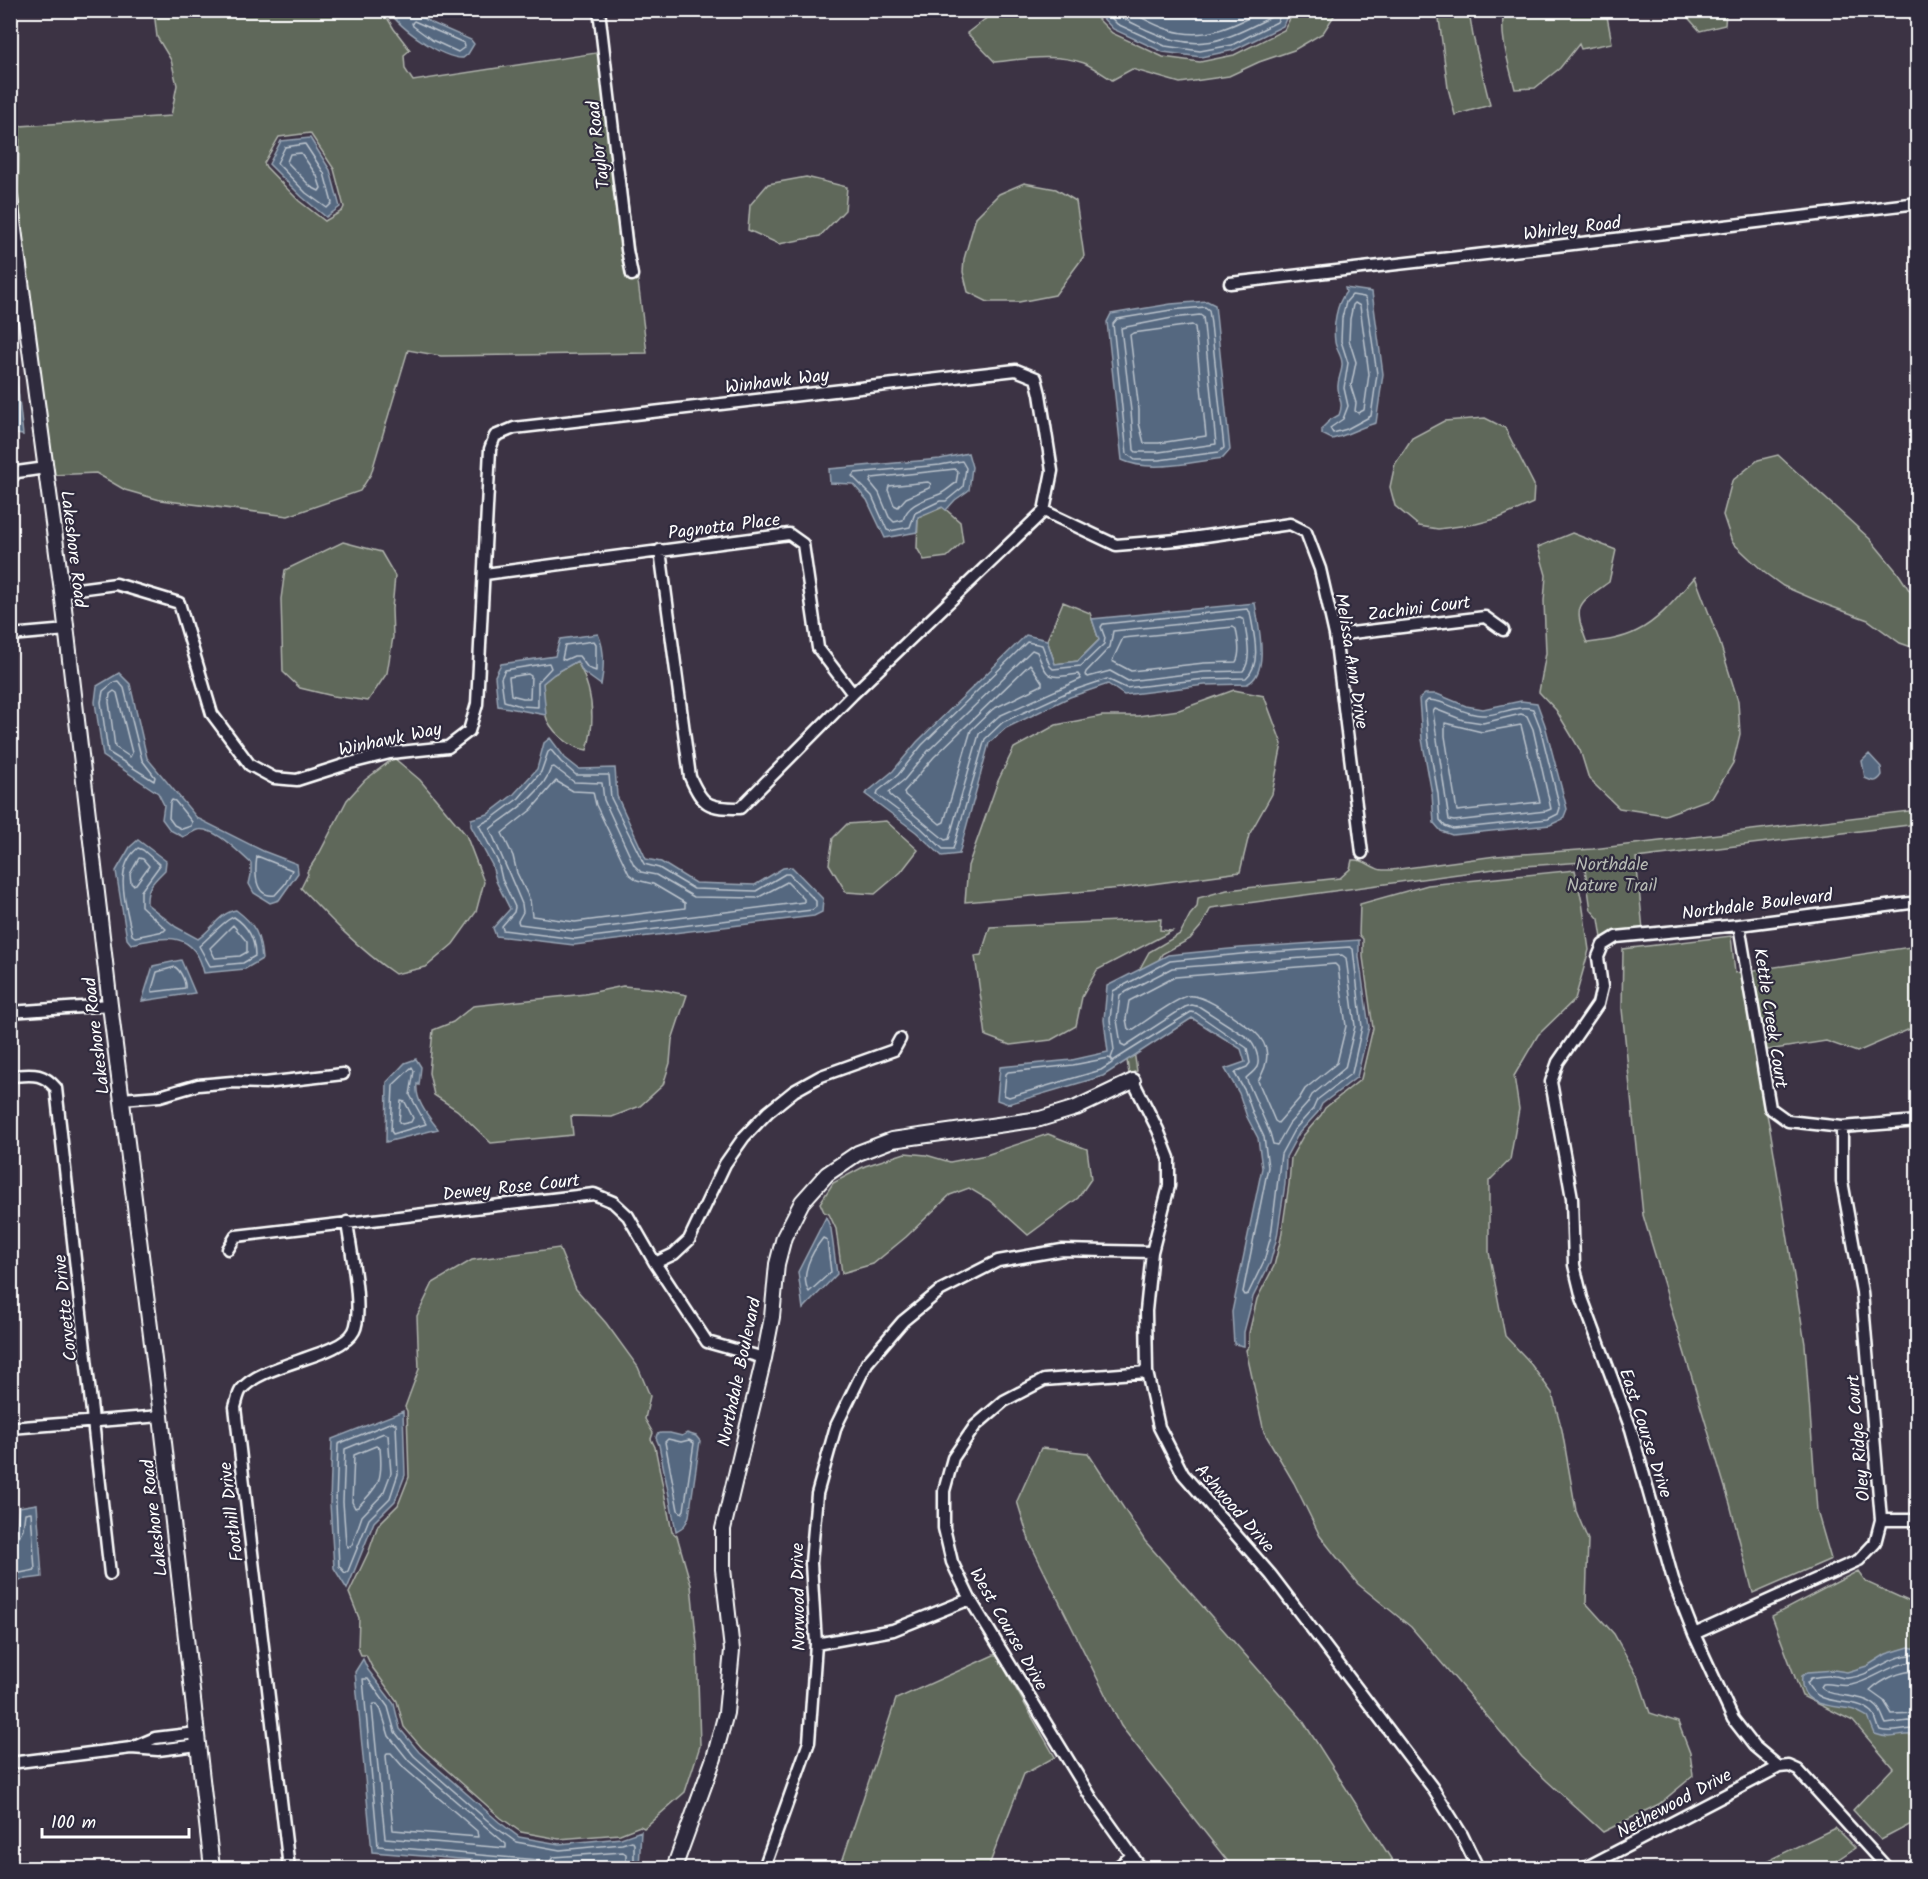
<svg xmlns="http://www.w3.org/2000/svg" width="1928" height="1879" viewBox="0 0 1928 1879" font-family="Kalam,sans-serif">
	<rect width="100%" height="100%" fill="#3c3344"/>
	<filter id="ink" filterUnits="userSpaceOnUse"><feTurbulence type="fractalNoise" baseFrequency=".0167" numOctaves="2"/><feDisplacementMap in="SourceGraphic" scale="12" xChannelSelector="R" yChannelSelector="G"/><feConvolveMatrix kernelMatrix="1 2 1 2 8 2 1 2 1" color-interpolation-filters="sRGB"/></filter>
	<g filter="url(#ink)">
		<path fill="#5f675a" stroke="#afb3ac" stroke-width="1.5" fill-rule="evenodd" d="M997,10L1090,11L1112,33L1163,57L1200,62L1234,55L1284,30L1294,11H1337L1323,33L1294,50L1259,62L1229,76L1180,83L1132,69L1112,80C1103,74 1093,67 1084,63C1056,53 1023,59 995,62L967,33Z
			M154,11H383L394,29L410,50L404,55L405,69L413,81L609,51L647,353L441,356L408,350L371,474L360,491L288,516L160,500L125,490L96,473L52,475L30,313L18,191L20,126L171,116L177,85L171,60L157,37ZM310,133L334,169L344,207L342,211L325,221L299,201L266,167L264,163L279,137Z
			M1438,11H1469L1473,36L1490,105L1455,115L1448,88Z
			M1504,11H1606L1612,43L1581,49L1579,44L1560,68L1535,88L1515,89C1509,65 1499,35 1504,11Z
			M1682,11H1726L1725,25L1700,31Z
			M806,177L847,187L845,210L820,236L779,244L748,230L750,205L768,184Z
			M1024,183L1056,189L1076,201L1084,256L1055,295L1019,302H988L968,292L963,272L964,259L976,217L999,194Z
			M1485,418L1505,428L1534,485L1533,503L1499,518L1476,524L1438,529L1419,526L1395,506L1390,487L1395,464L1412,438L1444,421Z
			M1778,455L1870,539L1898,573L1917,602V649L1900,643L1868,620L1827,605L1783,586L1765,573L1732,542L1723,515L1732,481L1758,460Z
			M943,507L960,522L963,542L947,557L924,560L917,548L918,518Z
			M1572,533L1616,550L1609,582C1578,604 1572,604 1587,643C1603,641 1622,639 1637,631C1660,620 1678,596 1695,577L1719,640L1738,701L1740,734L1733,763L1712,798L1665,815L1619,808L1589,779L1580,750L1556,710L1539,692L1546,653L1544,601L1546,575L1538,547Z
			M343,542L381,552L395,576L392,609L393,637L387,673L368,701L333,696L300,688L283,672L281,599L285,570Z
			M1063,602L1090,613L1099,640L1078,661L1055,664L1047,640Z
			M577,661C593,690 596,719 587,750C570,748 549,731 545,713C543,703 544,693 543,683L554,674Z
			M1234,690L1264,696L1282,744L1272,794L1249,835L1240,872L1122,888L965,902L968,866L998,781L1014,748L1056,725L1102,716H1138L1179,710Z
			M394,758L420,780L466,835L484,882L476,912L453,944L426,967L395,974C360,950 330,919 301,888L308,874L307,872L320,852L347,800L365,780Z
			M1917,810V824L1636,858L1643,930L1608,935L1602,938L1599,919L1591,910L1584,862L1509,867L1211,908L1202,925L1190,939L1162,954L1128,1012L1137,1071L1129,1074L1126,1054L1115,1014L1149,952L1180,934L1190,915L1197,907L1198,898L1227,890L1340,878L1350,869L1352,860C1362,859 1367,864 1376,868C1380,871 1387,870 1392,870L1496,856L1593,849Z
			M886,821L918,850L901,872L875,894L846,892L829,864L833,838L847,824Z
			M1575,870L1582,902L1589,950L1575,999L1538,1035L1514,1076L1519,1109L1510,1160L1489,1181V1252L1505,1336L1527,1359L1552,1393L1562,1430L1576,1511L1588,1540L1586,1603L1614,1634L1638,1677L1650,1713L1678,1722L1690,1753L1693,1776L1659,1804L1603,1832L1547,1781L1522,1757L1411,1627L1358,1584L1320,1536L1294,1483L1264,1432L1246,1350L1249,1346V1333L1257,1299L1274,1266L1281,1238L1289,1184L1291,1158L1303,1136L1321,1115L1325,1108L1361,1079L1373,1028L1363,957V939L1359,935L1360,904L1428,885Z
			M1161,919L1160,930L1172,931L1097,970L1082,997L1076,1026L1051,1040L1010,1045L986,1036L975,956L981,955L990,927Z
			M1731,936L1735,973L1917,946V1026L1857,1052L1826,1041L1754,1052L1770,1129L1805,1344L1817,1511L1831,1559L1753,1593L1730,1504L1643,1215L1622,1009L1623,949Z
			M623,986L658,989L687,995L672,1040L670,1063L663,1085L640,1106L612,1117L571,1116L573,1135L491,1143L457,1110L434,1095L429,1073L433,1030L453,1022L473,1006L585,994Z
			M1048,1134L1087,1149L1091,1179L1078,1198L1028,1235L989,1200L969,1188L950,1195L906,1237L873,1264L842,1273L836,1229L829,1214L824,1212L820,1203L833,1183L865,1166L905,1153L926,1155L950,1162L986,1155Z
			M559,1248L576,1289L606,1323L638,1367L650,1396L645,1419L653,1433L651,1439L655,1447L672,1532L677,1536L691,1585L697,1645L700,1746L685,1792L644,1828L640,1826L620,1834L559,1839L521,1832L501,1818L422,1748L404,1727L397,1701L372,1667L366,1655H361L358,1648L359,1618L349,1593L369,1551L378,1525L398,1505L409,1477L407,1411L405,1407L419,1369L417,1316L433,1283L472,1260Z
			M1041,1448L1088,1453L1145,1541L1301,1718L1397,1868H1233L1121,1726L1030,1543L1017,1501Z
			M1858,1571L1866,1582L1917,1605V1821L1881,1840L1853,1810L1893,1768L1853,1721L1802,1696L1772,1616Z
			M996,1654L1055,1757L1024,1774L988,1868H840L896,1699Z
			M1835,1828L1855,1848L1825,1868H1753Z"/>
		<path fill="#546880" stroke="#98a4b3" stroke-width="1.5" d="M389,11H410L432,23L471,40L474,44L468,54L463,58C442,59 400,28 389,11Z
			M1096,11H1289L1283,26L1234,50L1201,57L1163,52L1113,29Z
			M310,138L330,170L340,207L326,217L302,197L269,164L281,141Z
			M1345,288L1372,292L1383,374L1376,423C1360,427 1348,435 1332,439L1322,434V428L1330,420L1339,415C1344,402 1339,401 1338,388C1337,380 1342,373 1342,365C1343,357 1336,350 1335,342C1333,327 1336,304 1346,292Z
			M1207,301L1215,305L1230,450L1223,458C1193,462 1149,473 1122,460L1107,322L1111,314L1171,304Z
			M12,335L23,435L11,433Z
			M968,453L972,467L969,490L955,500L946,510L942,507L918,517L917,532L885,538L867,500L853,484L830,483L829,469L940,459Z
			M1255,603C1258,624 1271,673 1247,684L1205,685L1124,695L1108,684L1070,697L1006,728L989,743L959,854L942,856L916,832L865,794L893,771L917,742L1026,635L1047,640L1055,664L1078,661L1099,640L1092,619Z
			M598,634C605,649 604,669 601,685L583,672L577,661L554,674L543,683L546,715L498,706L495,676L501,664L555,656L560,639Z
			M119,673L130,684L147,758L197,818L263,851L297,864L298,873L279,900L270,903L254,893L249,884L251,875V863C238,852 214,826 197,830C192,832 187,835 183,837L170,830L162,819L164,805L158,793L103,756L95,702L97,686Z
			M1425,694H1437L1466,706L1483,709L1521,701L1537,703L1545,725L1567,809L1563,819L1550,825L1452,835L1441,831L1434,823L1432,794L1422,739L1419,699Z
			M550,738L565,758L579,769L615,768L617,796L646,859L661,862L695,883L755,885L783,868L792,867L823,899L822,912L814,916L574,945L496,936L493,928L510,909L496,881L492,865L471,826V819L488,814L514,794L537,769L544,743Z
			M1869,754L1881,767L1882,775C1877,783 1873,782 1865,778L1862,761Z
			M138,840L166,861L165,870C154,881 146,887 147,904L176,927L198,939C212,930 219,913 236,910C256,925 260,935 262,959L245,969L204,973C194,929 165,937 131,944L127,939L116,871L130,847Z
			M1359,940V957L1369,1027L1357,1077L1322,1104L1318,1112L1299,1133L1286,1157L1285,1184L1277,1237L1270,1263L1253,1297L1244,1332V1346L1234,1344L1232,1312L1262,1168L1258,1138L1247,1117L1239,1093L1225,1069L1245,1062L1241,1049L1192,1018L1103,1076L1008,1104L997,1100L1000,1067L1072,1060L1108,1052L1104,1020L1107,986L1168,955L1240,948Z
			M181,960L195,993L142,1001L153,966Z
			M416,1059L421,1067L419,1085L417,1084C415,1101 428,1116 438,1129L386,1142L387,1082L405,1063Z
			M826,1217L831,1229L837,1274L803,1309L798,1272Z
			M403,1411L405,1475L395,1501L374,1522L347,1589L334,1568L330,1503L332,1439Z
			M661,1433H670L682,1436L687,1433L696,1436L700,1441L689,1516C686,1525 684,1527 676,1531L659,1445L656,1438L657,1434Z
			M37,1504L42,1577L11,1581V1541L17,1527L19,1507Z
			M1909,1647L1917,1649V1735C1899,1733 1894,1741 1875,1734L1868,1717C1862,1714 1856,1710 1850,1709C1830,1705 1798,1707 1802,1676L1808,1672L1834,1670L1847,1672L1867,1666L1886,1654Z
			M363,1659L368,1670L394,1704L400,1729L419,1752L499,1822L519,1837L559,1844L621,1838L641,1831L639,1868H573L372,1852L355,1672Z"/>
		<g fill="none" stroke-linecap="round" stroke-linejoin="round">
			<path stroke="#bbc3cc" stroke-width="1.5" d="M1104,10L1117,24L1165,46L1200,51L1232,45L1253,34L1277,22L1283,10
				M1114,10C1123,20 1135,24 1147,30C1198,54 1224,41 1271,17L1274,10
				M1127,10C1141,17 1155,26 1170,30C1204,41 1234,26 1264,10
				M414,21L464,43L465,47L458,52L432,40L413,26L412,23Z
				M305,144L324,173L332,203L327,208L306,193L277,163L285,147Z
				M301,153L317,176L321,188L319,191L311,187L287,162L290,154Z
				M1352,295L1364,297L1366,299L1377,374L1371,416L1347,429L1333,433L1330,428L1343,419L1348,406L1344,388L1348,363L1341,341L1342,318L1346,302Z
				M1355,303L1360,306L1369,374L1364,410L1358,413L1355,411L1356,403L1351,387L1356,362L1349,340L1350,319L1353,305Z
				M1205,307L1209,310L1211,324L1224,448L1219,452L1159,460H1135L1127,454L1113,324L1117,319L1171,310Z
				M1200,315L1203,317L1204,325L1216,444L1159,452H1136L1134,450L1131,411L1121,328L1172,318Z
				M1192,325L1195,327L1206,436L1159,443H1144L1139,423V410L1130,335L1133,333Z
				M962,461L966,468L963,487L946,501H940L915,513L910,527L890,531L887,530L872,496L852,476L855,473L940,465Z
				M955,469L958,472L956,483C951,486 946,491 940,494C925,500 908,503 903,520L894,522L889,517L879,493L870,482L872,478Z
				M928,482L931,484L929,488L906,498L898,507L894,505L888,490L889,486Z
				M1247,609L1250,612C1253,631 1263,664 1246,678L1205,679L1126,688L1107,679L1068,692L1003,722L985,739L953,849H943L920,827L877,795L878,791L898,775L922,745L1027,642L1042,645L1050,666L1053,669L1081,666L1104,644L1105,638L1101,627L1103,624Z
				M1240,618L1244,620C1246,634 1253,660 1243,671L1204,672L1128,681L1110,671L1088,677L1085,675L1086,672L1110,647L1113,631Z
				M1233,627L1236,629C1238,640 1241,653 1236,662L1204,663L1131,671L1112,661L1123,638Z
				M594,641L596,644V671L588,668L579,656H574L565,660L562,659L565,645Z
				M1032,650L1037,652C1048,681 1049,678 1078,674L1081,679L999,716L979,734L949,839L945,840L890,795L889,792L904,780L928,751Z
				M549,663L551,668L538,682V707L521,706L504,701L501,678L505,670Z
				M1030,664L1042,682V685L993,709L971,730L944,822L940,824L905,795L904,792L934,757Z
				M528,674L531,676L530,698H523L511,695L509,677Z
				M118,681L124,688L142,760L155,777L154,781L108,752L101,702L103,691L114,682Z
				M114,691L117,693L132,753L130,757L115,747L109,702L110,694Z
				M1428,700C1447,700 1462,715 1482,715C1500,716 1515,704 1533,709L1540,727L1560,808L1558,814L1548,819L1453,829L1445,826L1440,820L1438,794L1428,738L1425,703Z
				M1435,709L1463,720L1483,723L1521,714L1527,716L1533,729L1551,809L1546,811L1454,821L1449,820L1433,712Z
				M1445,723L1482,732L1521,725L1540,802L1457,811L1445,736Z
				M551,750L561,762L576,775H609L611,798L644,864L659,868L694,889L756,891L785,874H789L816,901V907L812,910L575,939L503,930L502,926L514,912L515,907L502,879L498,862L479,825L491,819L519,798L541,772L548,752Z
				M554,767L574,782L602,783L604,800L634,865L641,872L656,875L694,897L757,898L787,882L804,899V902L575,931L519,924L518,921L523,912L522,904L490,829C511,813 542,795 551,768Z
				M556,781L573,791L593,792L596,805L629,874L637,880L653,884L685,903V908L575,922L532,916L530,900L517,873L513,856L502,833L531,810Z
				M172,800L175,801L192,822L191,826L182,829L174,825L169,818L170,803Z
				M138,848L143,850L160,865L141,891V906L166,929L164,931L135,937L132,935C127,908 112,868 138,848Z
				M257,856L292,870L285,884L275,895C253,898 255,870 257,856Z
				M139,858L143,859L149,866L136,884L133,885L131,883L130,874Z
				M234,917C248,926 255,939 255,956L243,963L210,966L199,946C208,939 226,918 234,917Z
				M233,925L247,942V952L240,956L215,958L210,948Z
				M1350,947L1353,949L1362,1027L1352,1073L1317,1100L1313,1109L1294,1130L1281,1154L1271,1236L1264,1261L1248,1294L1245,1295L1243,1292L1268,1167L1264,1137L1253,1114L1245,1091L1235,1074L1237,1071L1247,1067L1250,1063L1247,1048L1196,1013L1191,1012L1113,1061L1111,1058L1114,1050L1110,1020L1113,991L1170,961L1241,954Z
				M1342,955L1346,958L1355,1026L1345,1068L1312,1095L1307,1104L1289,1124L1277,1145L1273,1144L1270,1133L1246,1078C1249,1075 1254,1072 1257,1067C1261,1058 1254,1044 1248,1038L1200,1007L1192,1005L1185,1007L1125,1046L1121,1044L1117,1020L1120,995L1172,968Z
				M1335,964L1338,967L1346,1026L1337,1063L1305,1089L1299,1099L1278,1123L1275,1121L1258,1081C1269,1063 1272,1047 1254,1031C1239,1021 1205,993 1188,996C1174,999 1145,1022 1132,1030L1128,1029L1126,1019L1129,1001L1175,977Z
				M175,967C180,970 186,982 185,988L152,992V989L157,972Z
				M1109,1058L1112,1060V1063L1101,1070L1009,1097L1004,1095L1006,1074L1008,1072L1073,1065Z
				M412,1067L414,1071L410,1095L426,1124L393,1134L391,1131L393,1085Z
				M401,1101L405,1102L413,1118L411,1122L402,1124L399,1122Z
				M823,1238L827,1240L831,1272L809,1292C799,1275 812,1252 823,1238Z
				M392,1422L396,1424L398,1474L390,1498L369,1519L348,1571L345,1573L339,1566L336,1503L338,1444Z
				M384,1433L388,1435L391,1473L383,1494L362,1516L352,1545L348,1547L346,1544L343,1502L345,1449Z
				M668,1439L681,1442L689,1440L694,1443L684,1510L682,1513L678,1510L665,1442Z
				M376,1446L380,1448C383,1480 380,1484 358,1507L355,1508L352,1502L354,1455Z
				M10,1542L18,1538L23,1529L25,1513L31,1512L35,1570L10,1575
				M1918,1655C1891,1652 1874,1676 1848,1678C1844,1679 1839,1676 1834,1676C1827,1675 1818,1677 1811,1678L1807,1683C1820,1710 1853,1695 1872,1712C1876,1716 1877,1725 1880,1730C1893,1734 1904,1728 1918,1729
				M1918,1662C1893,1661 1875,1680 1851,1685C1842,1687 1832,1683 1823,1684L1821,1687C1830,1699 1862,1692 1877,1707C1882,1712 1883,1719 1886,1724L1908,1721L1918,1722
				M1918,1671C1901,1670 1882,1680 1870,1691L1884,1701L1892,1714L1918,1713
				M377,1704L381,1710L389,1736L409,1761L506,1844V1848L385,1838L372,1707L374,1704Z
				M387,1753H391L404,1768L477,1831L478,1837L393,1830L386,1756Z
				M545,1868L543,1862L538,1860L378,1846L363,1679H368L388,1707L395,1732L414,1756L495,1827L516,1842L560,1850L622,1844L632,1841L634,1844V1868
				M552,1868L551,1860L553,1857L623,1852L626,1854V1868
				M561,1868L564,1866L614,1862L617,1863V1868"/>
			<defs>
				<path id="minor" d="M599,10L627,250L632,275
					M1230,283L1556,246L1918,203
					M10,479L17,472L46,468
					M1044,511L1116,545L1177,540L1290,524L1306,532L1320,569L1335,635L1362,853
					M485,574L789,534L803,544L818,648L853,694
					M62,591L116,584L179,603L212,714L250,765L274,778L297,780L350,763L390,753L448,747L469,731L477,704L490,449L495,436L514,428L1016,370L1036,378L1040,394L1052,471L1044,511L853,694L740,808C708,808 703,806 690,777L660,550
					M10,635L67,630
					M1335,635L1485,617L1503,630
					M1739,925L1770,1108L1788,1121L1842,1127L1918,1121
					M10,1012L110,1005
					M10,1076C31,1075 41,1071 56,1088L110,1574
					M1133,1081L1158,1130L1169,1158V1186L1152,1252L1146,1311L1147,1372L1159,1427L1183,1474L1271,1575L1432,1787L1462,1835L1478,1868
					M121,1099L160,1096L198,1085L232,1082L265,1083L343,1074
					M228,1249L236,1236L594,1194L613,1202L628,1216L655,1263L707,1342L764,1358
					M655,1263L674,1254L689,1240L725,1164L744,1137L768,1112L794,1091L821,1076L894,1050L900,1039
					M10,1428L161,1416
					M1881,1520H1918
					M1694,1634L1859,1560L1875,1543L1881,1520L1862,1292L1842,1181V1127
					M816,1644L893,1630L970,1599
					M134,1747L155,1738L197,1733
					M10,1763L131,1748L158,1750L198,1745
					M289,1868L235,1407C237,1401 238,1394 241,1390C261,1363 341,1357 354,1331C364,1312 350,1246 347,1222
					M764,1868L809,1742L816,1644L811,1563L817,1494L836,1426L867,1363L903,1321L941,1290L998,1261L1062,1250L1152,1252
					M1116,1868L1132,1856
					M1141,1868L1092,1799L970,1599L952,1562L944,1528V1491L953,1458L975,1426L1004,1401L1044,1380L1147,1372
					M1585,1868L1779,1767
					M1887,1868L1798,1770L1789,1766L1779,1767L1754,1746L1733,1719L1694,1634L1674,1583L1631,1429L1582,1298L1574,1265L1572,1198L1551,1082L1558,1062L1598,1004L1602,987L1598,957L1603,945L1616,937L1739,925L1918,902"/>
				<path id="tertiary" d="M10,199L62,591L110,1005L161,1416L212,1868
					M674,1868L714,1758L726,1713L732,1650L723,1569V1529L764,1358L772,1317L777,1264L784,1237L802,1202L827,1174L858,1153L892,1140L1040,1119L1076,1108L1133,1081"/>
			</defs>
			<use href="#minor" stroke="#fff" stroke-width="15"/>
			<use href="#tertiary" stroke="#fff" stroke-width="18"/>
			<use href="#minor" stroke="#2f2a3d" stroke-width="10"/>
			<use href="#tertiary" stroke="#2f2a3d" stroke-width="14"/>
		</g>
	</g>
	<g text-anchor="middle" stroke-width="4.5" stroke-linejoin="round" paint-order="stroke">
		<g font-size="18" fill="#fff" stroke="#2f2a3d">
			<text transform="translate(598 145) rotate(-97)" y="6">Taylor Road</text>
			<text transform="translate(1572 228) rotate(-7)" y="6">Whirley Road</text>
			<text transform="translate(777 381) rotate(-7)" y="6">Winhawk Way</text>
			<text transform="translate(724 526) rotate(-7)" y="6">Pagnotta Place</text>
			<text transform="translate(74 549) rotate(83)" y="6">Lakeshore Road</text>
			<text transform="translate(1419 608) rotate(-7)" y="6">Zachini Court</text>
			<text transform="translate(1352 661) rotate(81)" y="6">Melissa Ann Drive</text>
			<text transform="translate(390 739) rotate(-12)" y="6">Winhawk Way</text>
			<text transform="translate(1757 904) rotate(-7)" y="6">Northdale Boulevard</text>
			<text transform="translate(1771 1018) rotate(81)" y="6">Kettle Creek Court</text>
			<text transform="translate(96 1036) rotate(-97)" y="6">Lakeshore Road</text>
			<text transform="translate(511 1187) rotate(-6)" y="6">Dewey Rose Court</text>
			<text transform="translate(65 1308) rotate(-96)" y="6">Corvette Drive</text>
			<text transform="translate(739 1372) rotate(-78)" y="6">Northdale Boulevard</text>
			<text transform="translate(1646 1433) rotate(72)" y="6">East Course Drive</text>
			<text transform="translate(1858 1438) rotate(-95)" y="6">Oley Ridge Court</text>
			<text transform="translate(1235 1508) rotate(49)" y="6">Ashwood Drive</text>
			<text transform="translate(231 1512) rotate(-97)" y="6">Foothill Drive</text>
			<text transform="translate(154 1518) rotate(-97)" y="6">Lakeshore Road</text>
			<text transform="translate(798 1597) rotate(-91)" y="6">Norwood Drive</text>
			<text transform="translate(1009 1629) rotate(60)" y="6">West Course Drive</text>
			<text transform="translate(1674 1803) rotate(-28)" y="6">Nethewood Drive</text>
		</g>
		<g font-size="18" fill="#b7bbb5" stroke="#2f2a3d">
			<text x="1612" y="870">Northdale<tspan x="1612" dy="21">Nature Trail</tspan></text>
		</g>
	</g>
	<rect width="1928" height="1879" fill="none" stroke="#2f2a3d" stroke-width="36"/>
	<rect x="18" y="18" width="1892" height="1843" fill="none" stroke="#fff" stroke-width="2" filter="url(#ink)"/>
	<path d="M42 1828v9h147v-9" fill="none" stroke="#ffffff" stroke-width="3"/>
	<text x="51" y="1828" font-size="18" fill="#ffffff" stroke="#2f2a3d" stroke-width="4.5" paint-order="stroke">100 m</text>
</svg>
